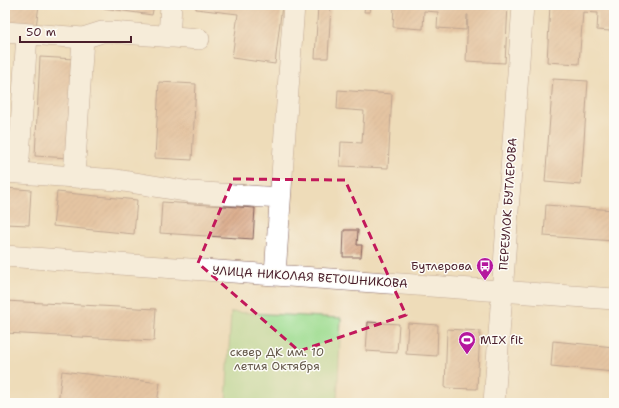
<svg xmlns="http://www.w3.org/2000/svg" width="619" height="408" viewBox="0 0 619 408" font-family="'Shantell Sans',sans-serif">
	<defs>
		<pattern id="building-hatch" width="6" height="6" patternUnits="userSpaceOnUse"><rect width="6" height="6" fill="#d9a886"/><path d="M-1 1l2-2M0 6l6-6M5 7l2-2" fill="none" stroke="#b2886e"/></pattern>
	</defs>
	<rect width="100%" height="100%" fill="#fdfcf7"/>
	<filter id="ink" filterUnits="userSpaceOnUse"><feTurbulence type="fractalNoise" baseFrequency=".025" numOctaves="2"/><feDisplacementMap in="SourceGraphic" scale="8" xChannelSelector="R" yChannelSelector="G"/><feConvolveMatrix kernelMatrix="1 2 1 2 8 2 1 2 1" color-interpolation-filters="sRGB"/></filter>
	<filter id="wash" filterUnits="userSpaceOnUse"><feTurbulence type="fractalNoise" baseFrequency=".012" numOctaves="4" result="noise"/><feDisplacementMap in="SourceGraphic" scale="16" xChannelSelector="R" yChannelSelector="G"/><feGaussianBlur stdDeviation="0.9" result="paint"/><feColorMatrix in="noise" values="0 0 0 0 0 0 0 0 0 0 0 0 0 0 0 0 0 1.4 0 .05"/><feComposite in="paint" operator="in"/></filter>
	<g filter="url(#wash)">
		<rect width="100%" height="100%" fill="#eedcb9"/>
		<path fill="#9fdc90" stroke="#747e5e" d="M231,312L341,318L337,403H226Z"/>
		<g id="blocks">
			<path fill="url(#building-hatch)" d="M5,5H39L36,27L5,22Z
				M82,5H154L152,15Z
				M196,5H282L275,64L232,58L238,14L196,9Z
				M318,5H331L328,58H315Z
				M365,5H371L370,12H364Z
				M394,5H508L505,63L466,61L468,15H467L466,30L437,28L438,12L424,11L423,29L393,27Z
				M550,5H612L610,31L597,30L598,13L583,12L579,64L547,62Z
				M40,57L75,59L70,158L35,156Z
				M553,79L588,81L581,185L545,182Z
				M159,82L196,84L192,160L155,158Z
				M338,90L392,94L388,168L340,166L341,142L362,143L364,111L337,109Z
				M5,188L31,190L29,225L5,224Z
				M57,192L137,200L134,234L53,226Z
				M162,202L255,208L253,239L160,233Z
				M546,205L614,210V241L544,236Z
				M344,230H358L357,245H362L361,257H343Z
				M5,301L156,309L154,341L5,333Z
				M368,322L399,324L397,353L366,351Z
				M408,323L438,325L437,356L406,354Z
				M447,329L480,331L477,389L445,388Z
				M553,341L614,347V372L551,366Z
				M62,371L160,383L157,403H58Z"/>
		</g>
	</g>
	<g filter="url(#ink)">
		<use href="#blocks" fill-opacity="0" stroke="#83615d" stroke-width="1"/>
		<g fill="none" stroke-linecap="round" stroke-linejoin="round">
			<defs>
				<path id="minor" d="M5,32L83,38L102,32H111L199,39
					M169,37L171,5
					M5,172L117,180L191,192L280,198
					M18,173L27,34
					M74,177L83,38
					M5,256L614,299
					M275,274L294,5
					M494,403L523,5"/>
			</defs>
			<use href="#minor" stroke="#83615d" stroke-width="22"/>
			<use href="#minor" stroke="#fff" stroke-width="21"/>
		</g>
	</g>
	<path d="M0 0H619V408H0ZM233,179L345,180L406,315L299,351L198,263Z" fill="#eedcb9" fill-opacity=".55" fill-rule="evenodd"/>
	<path fill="none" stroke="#c2185b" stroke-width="3" stroke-dasharray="8 5" stroke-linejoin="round" d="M233,179L345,180L406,315L299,351L198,263Z"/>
	<defs>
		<symbol id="bus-pin" viewBox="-11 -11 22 30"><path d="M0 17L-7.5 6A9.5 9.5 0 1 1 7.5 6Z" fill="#b5179e" stroke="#fdfcf7"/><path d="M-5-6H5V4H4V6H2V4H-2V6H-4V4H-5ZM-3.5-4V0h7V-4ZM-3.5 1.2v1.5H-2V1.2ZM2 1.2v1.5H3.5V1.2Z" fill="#fff"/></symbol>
		<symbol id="stadium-pin" viewBox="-11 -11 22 30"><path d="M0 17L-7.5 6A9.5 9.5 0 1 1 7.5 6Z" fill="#b5179e" stroke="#fdfcf7"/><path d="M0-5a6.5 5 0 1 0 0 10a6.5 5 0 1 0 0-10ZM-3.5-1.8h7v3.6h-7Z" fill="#fff"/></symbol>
	</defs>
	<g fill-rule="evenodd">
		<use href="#bus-pin" x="475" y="256" width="20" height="27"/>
		<use href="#stadium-pin" x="457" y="330" width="20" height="27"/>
	</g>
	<g text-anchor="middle" stroke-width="3" stroke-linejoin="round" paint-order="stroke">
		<g font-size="12" fill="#4a1f2b" stroke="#fdfcf7">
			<text transform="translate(508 204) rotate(-86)" y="4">ПЕРЕУЛОК БУТЛЕРОВА</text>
			<text transform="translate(310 277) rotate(4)" y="4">УЛИЦА НИКОЛАЯ ВЕТОШНИКОВА</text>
		</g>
		<g font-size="12" fill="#4a1f2b" stroke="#fdfcf7" text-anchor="end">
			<text x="472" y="270">Бутлерова</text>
			<text x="480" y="344" text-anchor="start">MIX fit</text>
		</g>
		<g font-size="12" fill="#645849" stroke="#fdfcf7">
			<text x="277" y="356">сквер ДК им. 10<tspan x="277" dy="14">летия Октября</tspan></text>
		</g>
	</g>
	<rect width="619" height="408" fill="none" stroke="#fdfcf7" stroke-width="20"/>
	<path d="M20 36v6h111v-6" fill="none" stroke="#4a1f2b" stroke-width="2"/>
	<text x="26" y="36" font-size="12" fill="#4a1f2b" stroke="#fdfcf7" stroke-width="3" paint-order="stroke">50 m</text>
</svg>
